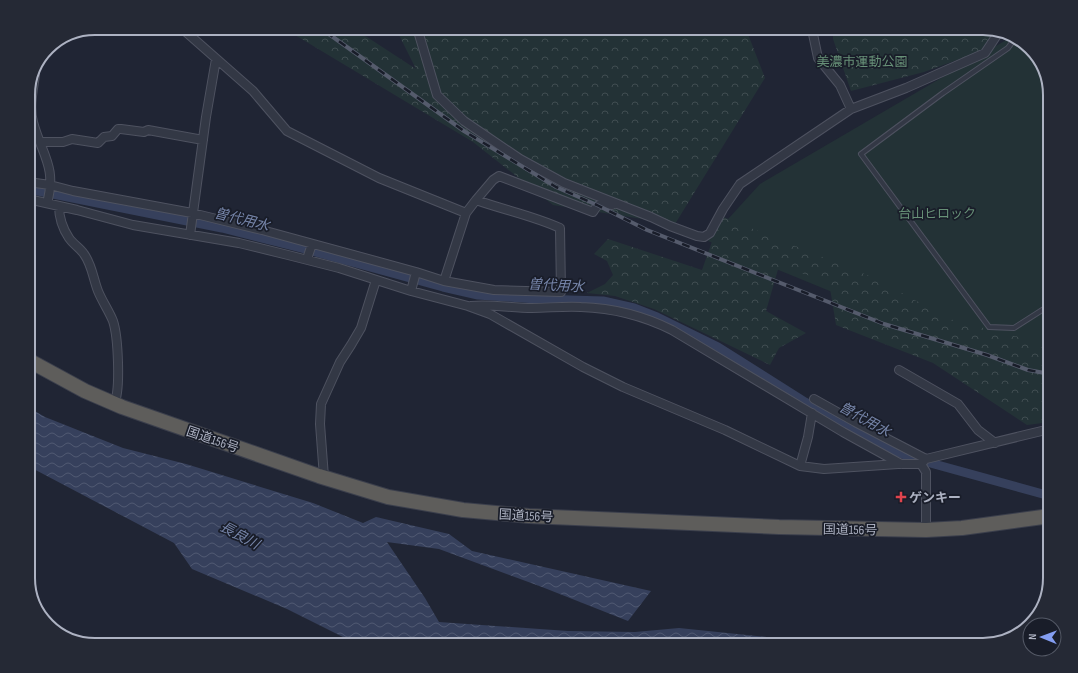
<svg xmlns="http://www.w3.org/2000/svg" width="1078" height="673" viewBox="0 0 1078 673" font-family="'Sofia Sans Condensed','Noto Sans JP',sans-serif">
	<defs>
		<pattern id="forest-crowns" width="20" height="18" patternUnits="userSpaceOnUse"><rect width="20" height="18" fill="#233236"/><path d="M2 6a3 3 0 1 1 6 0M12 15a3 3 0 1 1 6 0" fill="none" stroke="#404d51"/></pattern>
		<pattern id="water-waves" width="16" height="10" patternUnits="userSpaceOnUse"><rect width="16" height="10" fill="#36405c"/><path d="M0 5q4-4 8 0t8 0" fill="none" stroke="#505972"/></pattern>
	</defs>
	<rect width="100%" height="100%" fill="#202534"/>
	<path fill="#233236" d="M1013,36L1017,37L1021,41L1047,81L1050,91V366L898,319L708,241L760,184Z"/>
	<path fill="url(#forest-crowns)" d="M983,28L995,31L982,51L924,72L851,91L833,39V29Z
		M746,29L765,78L675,224L553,205L473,142L290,32L352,31L367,37L416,69L397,31Z
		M721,216L877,279L949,319L1050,345V422L1027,425L933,363L836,325L829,282L779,266L766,311L806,333L779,348L770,365L654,309L615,296L587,293L605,284L613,275L607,261L594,254L608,239L702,270Z"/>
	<path fill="url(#water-waves)" d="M28,407L45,417L123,448L186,464L313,503L363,523L376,517L449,534L472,551L651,591L628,621L542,587L439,549L387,542L425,598L439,622L568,631L635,632L679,628L795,640L804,645H349L353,642L287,609L192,569L174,543L28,466Z"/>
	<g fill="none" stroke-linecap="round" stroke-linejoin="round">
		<path stroke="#36405c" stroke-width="9" d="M28,189L222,228L301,248L443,287L478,295L536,299L603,301L634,308L657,317L718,347L805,402L884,446L909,457L934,464L1050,496"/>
		<defs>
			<path id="service" d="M1016,37L1008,48L943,93L861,154L989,327L1014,328L1050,305
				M1027,48L1046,77"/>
			<path id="minor" d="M815,29L813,34L818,58L840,85L851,109
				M418,31L437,95L464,121L520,159L564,183L651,217L670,226L697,236L704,237L710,233L723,209L740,184L851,109L906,88L985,53L999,32
				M186,32L253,91L287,131L379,178L466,213
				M35,75C33,90 29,107 33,122C42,155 57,167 47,203
				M41,142H63L72,139L98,143L104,137L112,136L118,129H121L144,132L148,130L203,140
				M28,182L50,185L73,191L192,213L262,230L416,272L444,281L494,290L561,292L560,228C534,216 504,210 476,200L466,213L444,281
				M28,199L77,210L133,225L239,243L288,255L339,268L411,291L468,306L490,314L583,367L623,387L725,430L800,466L824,469L898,464H921L926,459L1050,429
				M476,200L493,180L499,176L593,212C599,202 601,204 612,205
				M59,206C59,217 63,229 69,238C73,244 80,248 84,254C92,265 93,278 98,291C102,301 109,311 113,321C118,336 121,390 114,404
				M190,235L206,117L216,59
				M307,259L312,244
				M411,291L416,272
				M471,306C491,304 512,308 532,308C548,308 564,306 581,307C612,308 644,316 672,330L843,432L901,464
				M899,370L958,404L978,430L995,443
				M814,399L855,422L926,459
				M921,464L926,472V530
				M800,466L808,437L812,413
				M324,477L320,424L321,404L340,362L351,345L361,328L376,280"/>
			<path id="trunk" d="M28,360L85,391L122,407L319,476L388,497L463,510L529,516L779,527L926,530L962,528L1050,516"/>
		</defs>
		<use href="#service" stroke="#4e5260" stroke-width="6"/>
		<use href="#minor" stroke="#4e5260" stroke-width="10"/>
		<use href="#trunk" stroke="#3b3f4c" stroke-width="16"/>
		<use href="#service" stroke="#333845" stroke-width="4"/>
		<use href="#minor" stroke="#333845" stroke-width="8"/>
		<use href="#trunk" stroke="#5e5d5b" stroke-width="14"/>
		<defs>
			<path id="rail" d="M326,32L464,131L556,187L597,205L647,230L884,324L987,355L1028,370L1050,374"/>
		</defs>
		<use href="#rail" stroke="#555b6c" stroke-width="4"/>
		<use href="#rail" stroke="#191d29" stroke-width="2.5" stroke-dasharray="8" stroke-linecap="butt"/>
	</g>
	<path fill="#e0444e" stroke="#191d29" stroke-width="1.5" d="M899 491h4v4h4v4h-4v4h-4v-4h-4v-4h4z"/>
	<g text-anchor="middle" stroke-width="3.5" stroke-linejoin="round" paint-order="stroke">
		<g font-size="13" fill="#679077" stroke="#191d29">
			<text x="862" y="66">美濃市運動公園</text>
			<text x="937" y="218">台山ヒロック</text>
		</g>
		<g font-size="13" fill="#adb2c2" stroke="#191d29">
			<text transform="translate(213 439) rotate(19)" y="5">国道156号</text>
			<text transform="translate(526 515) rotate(3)" y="5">国道156号</text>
			<text transform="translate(850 529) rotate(1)" y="5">国道156号</text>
		</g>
		<g font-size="13" font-weight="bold" fill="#adb2c2" stroke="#191d29" text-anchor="start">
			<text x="909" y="502">ゲンキー</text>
		</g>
		<g font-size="14" font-style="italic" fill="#7685a9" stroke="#191d29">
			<text transform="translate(242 219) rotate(14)" y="5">曽代用水</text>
			<text transform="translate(556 285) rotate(3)" y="5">曽代用水</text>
			<text transform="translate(865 419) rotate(29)" y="5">曽代用水</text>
			<text transform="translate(240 535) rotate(28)" y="5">長良川</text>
		</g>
	</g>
	<path d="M0 0H1078V673H0ZM95 35H983A60 60 0 0 1 1043 95V578A60 60 0 0 1 983 638H95A60 60 0 0 1 35 578V95A60 60 0 0 1 95 35Z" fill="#252935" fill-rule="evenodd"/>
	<path fill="none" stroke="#adb2c2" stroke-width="2" d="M95 35H983A60 60 0 0 1 1043 95V578A60 60 0 0 1 983 638H95A60 60 0 0 1 35 578V95A60 60 0 0 1 95 35Z"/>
	<g transform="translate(1042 637) rotate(271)"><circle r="19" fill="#191d29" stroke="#545966"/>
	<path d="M0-3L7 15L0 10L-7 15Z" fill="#839df1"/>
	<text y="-6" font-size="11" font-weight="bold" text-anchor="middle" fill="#adb2c2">N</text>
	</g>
</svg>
